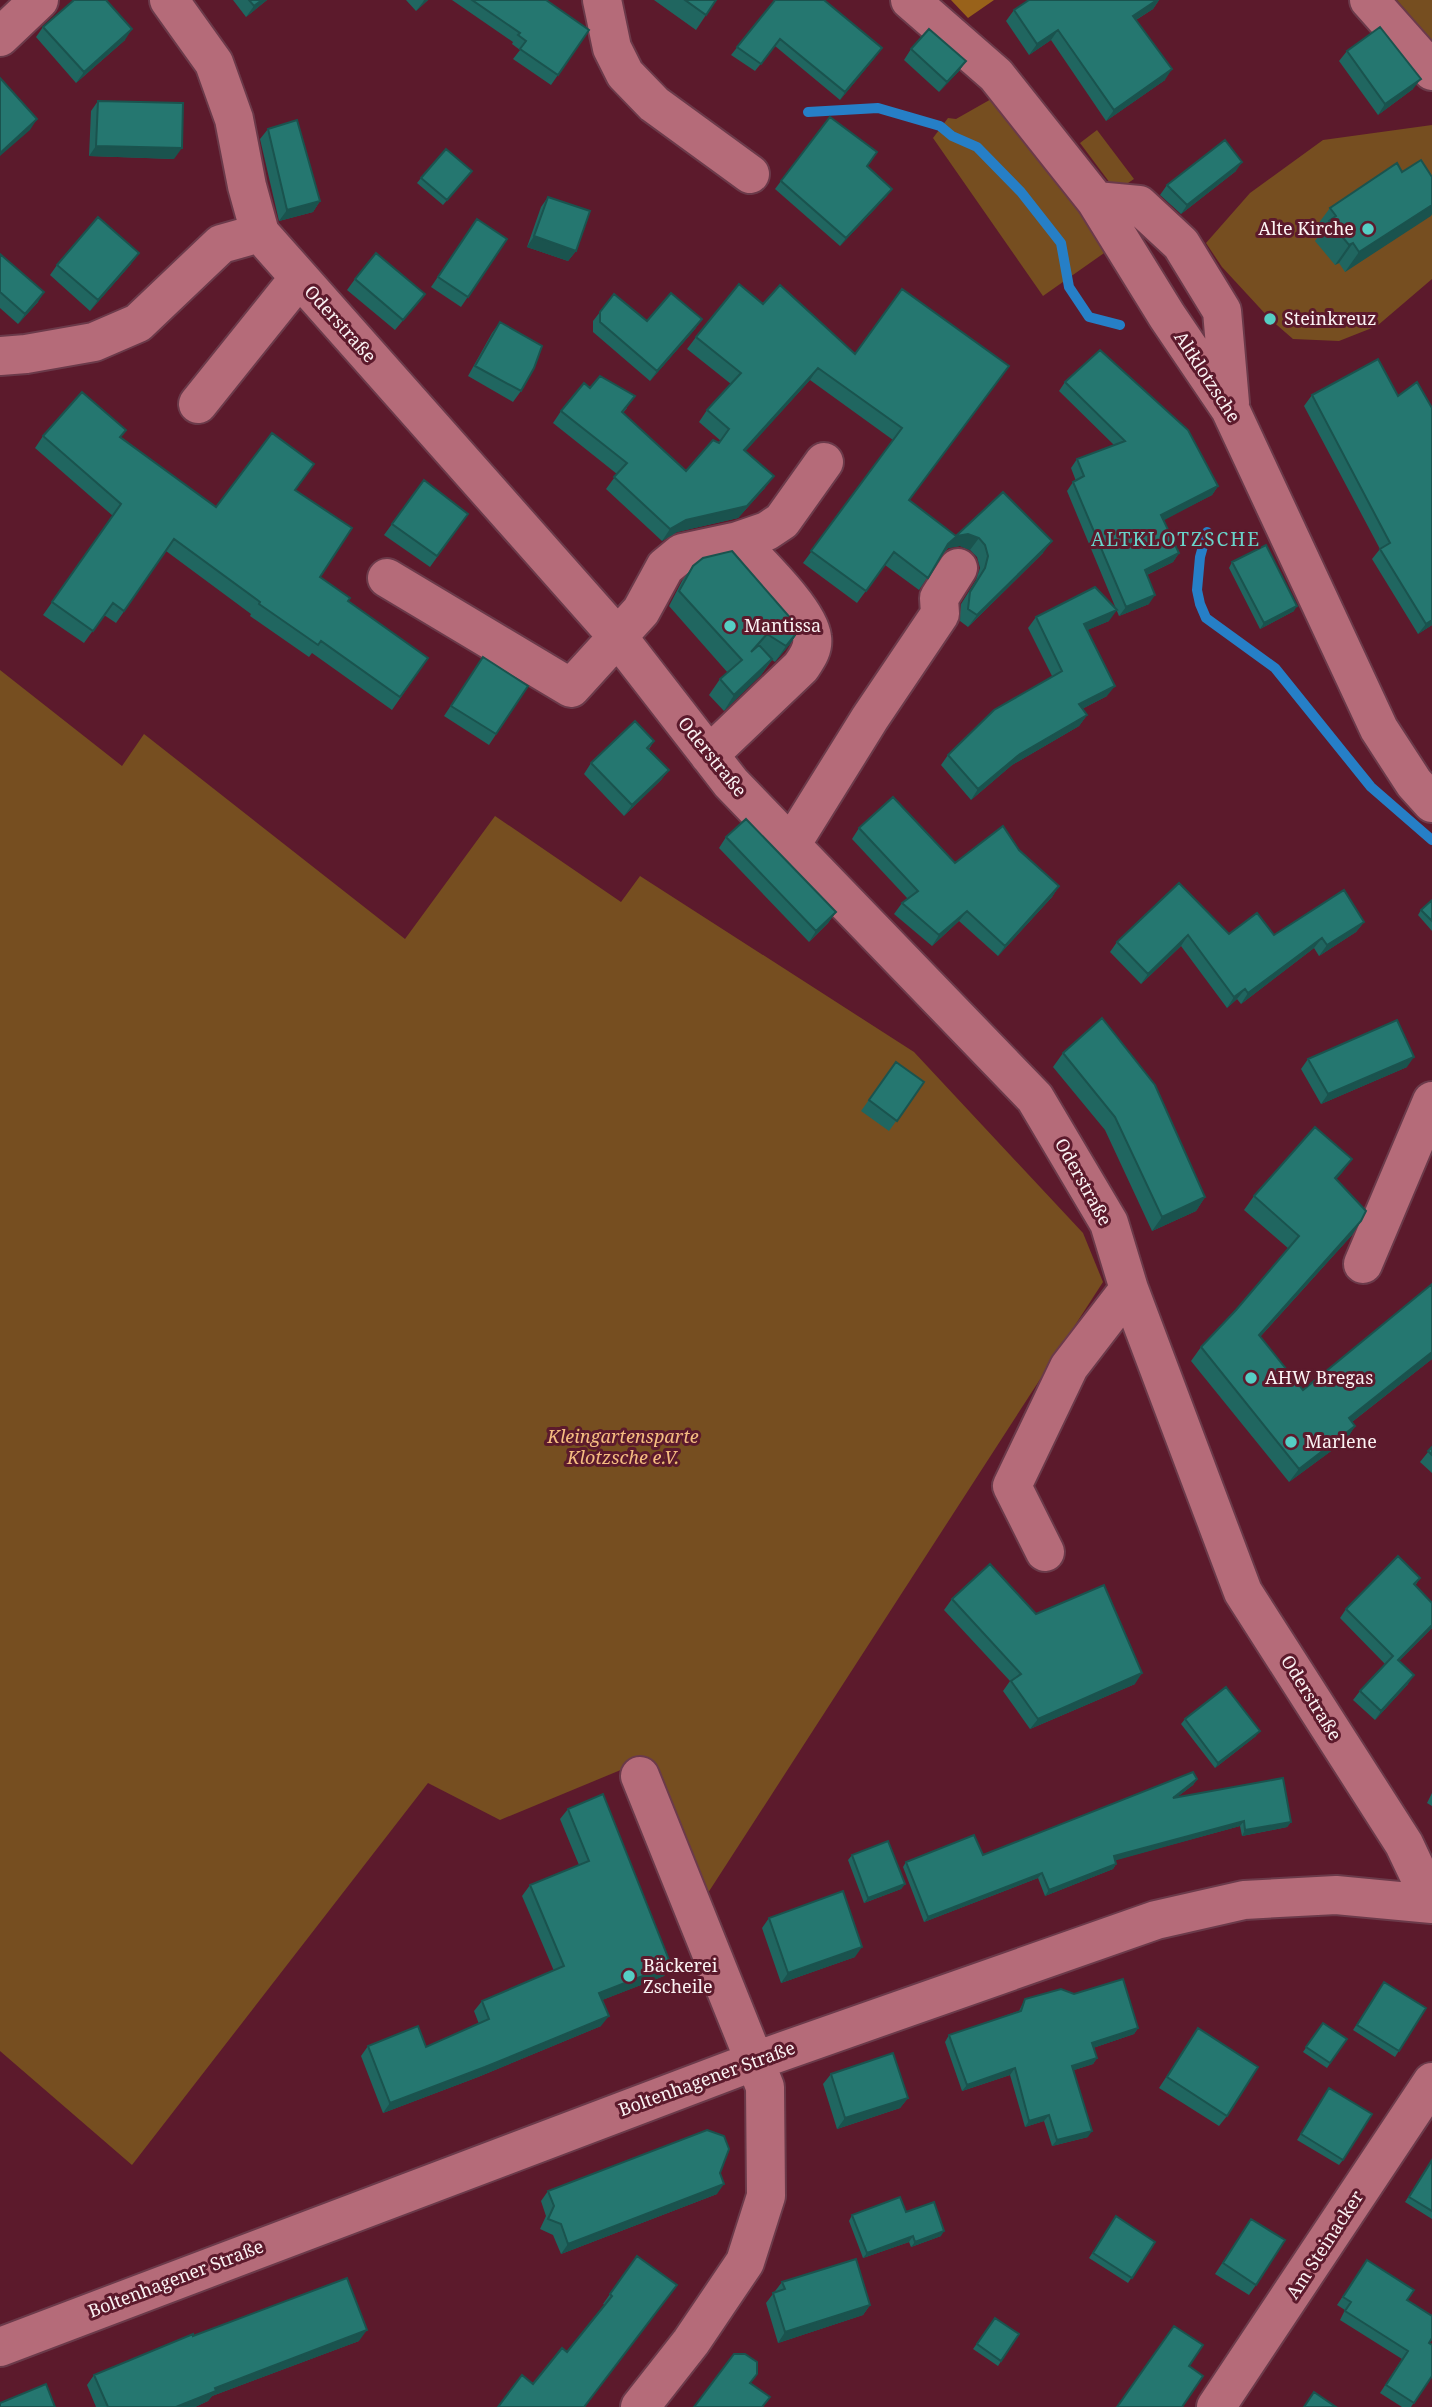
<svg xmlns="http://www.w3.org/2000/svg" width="1432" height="2407" viewBox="0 0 1432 2407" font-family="'Noto Serif',serif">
	<rect width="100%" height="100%" fill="#5c1a2c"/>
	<path fill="#764e20" d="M1397,0H1432V41Z
		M993,98L1042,156L1107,251L1043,296L933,138L948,118L956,119Z
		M1432,125V279L1377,326L1339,341L1293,339L1270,319L1222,267L1206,243L1250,193L1323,140Z
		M1097,130L1134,179L1116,191L1080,143Z
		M0,670L122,766L144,734L405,939L495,816L621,902L640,876L914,1052L1083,1233L1103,1282L706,1896L640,1762L500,1820L428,1783L132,2165L0,2051Z"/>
	<path fill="#99621a" d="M951,0H994L968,18Z"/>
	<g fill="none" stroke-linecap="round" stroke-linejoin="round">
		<path stroke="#267fc7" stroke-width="10" d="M808,112L878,108L940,126L952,136L977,147L1021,192L1061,243L1069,287L1089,317L1120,325
			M1207,532L1200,557L1197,590L1200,604L1206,618L1275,668L1371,787L1432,840"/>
		<defs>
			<path id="minor" d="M169,0L214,63L234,119L247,186L260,233L617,636L731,783L1035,1098L1109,1223L1129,1289L1243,1592L1404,1844L1432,1903
				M602,0L612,48L625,74L654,104L750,174
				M910,0L996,75L1096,201L1167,316L1230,409L1379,729L1414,783L1432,803
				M1369,0L1432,71
				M0,37L39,0
				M1096,201L1139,205L1181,244L1222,311L1230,403
				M0,356L26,354L94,342L138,323L221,244L260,233
				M198,404L299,278
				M387,578L571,688L641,611L665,567L682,553L738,541L767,531L782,521L824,462
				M709,755L801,667C807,658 814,649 812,637C809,611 757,562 738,541
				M791,845L870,718L940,614L939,598L958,568
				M1363,1264L1432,1101
				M1045,1552L1012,1486L1069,1367L1129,1289
				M0,2347L755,2061L1156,1920L1244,1900L1336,1895L1432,1904
				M640,2407L691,2342L745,2262L766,2196L765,2087L640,1776
				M1216,2407L1432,2082"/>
		</defs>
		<use href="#minor" stroke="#6b3a4a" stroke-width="42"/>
		<use href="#minor" stroke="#b56b79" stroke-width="38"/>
	</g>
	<path fill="#206660" d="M233,0H267L246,17Z
		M406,0H428L416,11Z
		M452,0H546L589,30L551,85L513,59L520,50L512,44L513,42Z
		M654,0H716L696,30Z
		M775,0L877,55L840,100L775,46L755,71L731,55Z
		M1029,0H1159L1153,9L1136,20L1165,80L1106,121L1051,40L1029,55L1006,21L1014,10Z
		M43,27L125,40L76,83L36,37Z
		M911,49L966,61L959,71L939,92L904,60Z
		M1347,51L1413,89L1378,115L1339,61Z
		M98,101L174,159L89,156L91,111Z
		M268,129L320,201L313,212L279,221L260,139Z
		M867,166L892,189L886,197L840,246L775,189L781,181Z
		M472,171L443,205L417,183L421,178Z
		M1236,171L1181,214L1160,195L1167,185Z
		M1402,172L1432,177V214L1345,272L1339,263L1335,265L1315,241L1320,234L1315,228L1330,208Z
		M548,197L576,251L568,261L527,247L541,207Z
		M477,219L507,239L461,307L431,287Z
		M0,254L38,302L18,324L0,308Z
		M131,264L90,311L50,275L57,265Z
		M355,279L425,294L395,330L347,290Z
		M902,289L910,501L956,536L1003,492L1043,553L968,627L960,621L961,604L976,580L980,568L977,557L970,550L960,546L948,548L943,554L919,590L885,565L857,603L803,563L893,440L810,380L745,451L765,488L738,518L677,532L662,541L606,489L617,474L553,423L561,411L590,388L627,408L623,413L686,471L721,441L699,422L707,410L731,384L687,349L696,337L763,304L855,354Z
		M600,312L647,321L702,319L695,329L650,381L593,332V321Z
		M500,322L521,391L513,402L468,376L492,333Z
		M1065,382L1218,486L1212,495L1163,520L1179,553L1173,562L1147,575L1149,604L1119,616L1067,491L1073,482L1076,481L1071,468L1077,459L1114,445L1059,391Z
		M1312,395L1398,396L1432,408V625L1418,634L1372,559L1380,549L1304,406Z
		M43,436L121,437L216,507L296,490L320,577L348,601L428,658L392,710L312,653L309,657L250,616L251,614L166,551L116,623L104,615L84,643L43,615L113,516L35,448Z
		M424,480L468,514L430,567L384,535Z
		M1232,562L1294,611L1260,629L1229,568Z
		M693,566L800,629L790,644L775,662L772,660L761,675L724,711L709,695L720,679L728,673L669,606L682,581Z
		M1036,617L1109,621L1087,630L1107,696L1082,709L1087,715L1079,726L1012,765L971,800L941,765L948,755L1052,676L1028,628Z
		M483,657L528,686L489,745L444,716Z
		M654,741L649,749L669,770L661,780L624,816L584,774L591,763Z
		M859,828L955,863L1019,850L1059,886L1052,897L998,956L959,921L932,946L894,914L902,903L908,899L852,839Z
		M726,837L836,912L828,923L809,942L719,848Z
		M1179,883L1229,934L1274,935L1364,922L1356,932L1319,956L1314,948L1241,1004L1237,999L1227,1008L1181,946L1141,984L1110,952L1117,942Z
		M1432,900V931L1418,915L1421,910Z
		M1063,1053L1205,1197L1196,1211L1152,1231L1105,1130L1053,1067Z
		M1308,1059L1407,1067L1321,1104L1301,1069Z
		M896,1062L924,1082L889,1131L861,1111Z
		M1352,1159L1336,1179L1361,1221L1352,1235L1260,1337L1303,1390L1432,1284V1359L1352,1422L1355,1426L1346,1440L1289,1482L1191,1361L1201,1347L1236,1310L1289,1249L1244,1210L1254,1196Z
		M1432,1447V1473L1420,1462Z
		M1420,1578L1415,1586L1432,1603V1628L1399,1661L1408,1684L1375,1720L1353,1700L1360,1691L1385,1664L1340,1618L1346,1609Z
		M952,1599L1036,1614L1135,1684L1030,1729L1003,1691L1010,1681L944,1610Z
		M1185,1719L1256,1736L1215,1768L1181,1724Z
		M1197,1779L1193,1785L1177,1797L1291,1822L1287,1827L1242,1836L1240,1826L1115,1860L1116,1864L1113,1869L1045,1896L1038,1878L924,1922L903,1867L906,1862L983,1855Z
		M1432,1793V1806L1427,1803Z
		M568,1809L671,1965L664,1976L602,2000L601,2026L478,2077L383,2113L361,2056L368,2046L426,2047L479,2024L474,2011L482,2001L554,1971L522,1896L530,1885L579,1865L560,1819Z
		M852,1855L905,1884L901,1889L864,1903L848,1860Z
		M769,1918L855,1957L781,1983L762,1928Z
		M1384,1982L1426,2008L1395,2057L1353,2030Z
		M1025,1999L1138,2028L1134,2034L1093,2048L1097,2058L1093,2064L1074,2070L1088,2137L1052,2146L1044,2121L1025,2127L1010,2075L962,2091L945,2042L949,2035L1019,2011Z
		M1323,2023L1347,2039L1327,2068L1303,2052Z
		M1198,2028L1227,2116L1219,2126L1159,2088Z
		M831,2074L908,2098L900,2108L837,2129L823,2084Z
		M1329,2088L1343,2160L1339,2165L1297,2140Z
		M1432,2159V2219L1405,2202Z
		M720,2173L717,2194L561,2254L553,2235L540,2229L546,2216L541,2201L548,2191Z
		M906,2212L941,2236L911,2247L909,2242L863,2258L849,2221L852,2215Z
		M1116,2216L1155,2242L1128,2283L1089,2258Z
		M1251,2219L1256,2285L1249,2295L1215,2274Z
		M637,2256L585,2407L533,2384L567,2352L605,2305L603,2304Z
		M1367,2260L1407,2300L1429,2343L1432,2376L1411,2407H1402L1380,2393L1402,2359L1340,2320L1345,2310L1337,2305Z
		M782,2282L870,2305L863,2315L778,2343L766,2303Z
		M995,2318L1019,2334L998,2366L973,2349Z
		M193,2336L359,2341L212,2396L208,2401L195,2407H96L87,2385L94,2375Z"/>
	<path fill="#1a534e" d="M262,0H267L246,17L254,6Z
		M424,0H428L416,11L423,2Z
		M1157,0H1159L1153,9L1126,26L1133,16Z
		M132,29L125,40L76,83L84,72Z
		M1058,30L1051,40L1029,55L1037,44Z
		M882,48L877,55L840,100L845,92Z
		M966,61L959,71L939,92L947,82Z
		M1172,69L1165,80L1106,121L1114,110Z
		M1421,79L1413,89L1378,115L1385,104Z
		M37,119L30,130L0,156V153Z
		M96,146L182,148L174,159L89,156Z
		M1242,162L1236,171L1181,214L1187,205Z
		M892,189L886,197L840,246L846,238Z
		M320,201L313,212L279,221L287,210Z
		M1432,205V214L1431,216L1345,272L1359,252Z
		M534,236L576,251L568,261L527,247Z
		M1353,243L1339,263L1335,265L1349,245Z
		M139,253L131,264L90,311L98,300Z
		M44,292L38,302L18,324L25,314Z
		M702,319L695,329L650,381L657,371Z
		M818,368L810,380L736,462L744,450Z
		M774,476L765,488L738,518L677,532L662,541L670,529L686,520Z
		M1218,486L1212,495L1155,525L1161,515Z
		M968,534L979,538L970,550L960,546L948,548L940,556L948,544L957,536Z
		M1052,541L1043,553L968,627L977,615Z
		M1179,553L1173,562L1138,579L1145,570Z
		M1155,595L1149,604L1119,616L1126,607Z
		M1297,606L1294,611L1260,629L1264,623Z
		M1117,610L1109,621L1076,635L1084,624Z
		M1432,620V625L1418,634L1426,624Z
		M800,629L790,644L775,662L786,646Z
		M772,659L761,675L724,711L734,695Z
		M1115,686L1107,696L1072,714L1079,704Z
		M1087,715L1079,726L1012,765L971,800L978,789L1020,754Z
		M669,770L661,780L624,816L632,805Z
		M1059,886L1052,897L998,956L1005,946Z
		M967,911L959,921L932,946L939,935Z
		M836,912L828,923L809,942L816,931Z
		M1364,922L1356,932L1319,956L1327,945Z
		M1188,935L1181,946L1141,984L1148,974Z
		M1322,938L1314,948L1241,1004L1248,993Z
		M1245,989L1237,999L1227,1008L1234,997Z
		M1414,1057L1407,1067L1321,1104L1328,1094Z
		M1352,1159L1342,1173L1325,1192L1335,1178Z
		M1205,1197L1196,1211L1152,1231L1162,1217Z
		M1361,1221L1352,1235L1249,1349L1259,1335Z
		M1432,1352V1359L1339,1432L1349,1418Z
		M1355,1426L1346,1440L1289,1482L1299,1469Z
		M1432,1625V1628L1391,1669L1398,1660Z
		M1142,1673L1135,1684L1030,1729L1038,1719Z
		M1414,1675L1408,1684L1375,1720L1381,1711Z
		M1260,1731L1256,1736L1215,1768L1218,1763Z
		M1197,1779L1193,1785L1169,1803L1173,1798Z
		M1244,1821L1240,1826L1110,1862L1114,1856Z
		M1291,1822L1287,1827L1242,1836L1245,1830Z
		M1116,1864L1113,1869L1045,1896L1049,1890Z
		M1042,1873L1038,1878L924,1922L928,1917Z
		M905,1884L901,1889L864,1903L868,1898Z
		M862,1947L855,1957L781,1983L788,1973Z
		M671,1965L664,1976L592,2004L599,1993Z
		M609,2016L601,2026L478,2077L383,2113L390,2103Z
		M1138,2028L1134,2034L1087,2050L1092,2043Z
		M1097,2058L1093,2064L1068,2072L1072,2066Z
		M1015,2068L1010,2075L962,2091L967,2085Z
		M908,2098L900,2108L837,2129L845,2118Z
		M1049,2115L1044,2121L1025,2127L1029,2121Z
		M1092,2131L1088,2137L1052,2146L1057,2140Z
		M724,2184L717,2194L561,2254L568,2244Z
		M944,2231L941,2236L911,2247L915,2242Z
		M913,2236L909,2242L863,2258L867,2253Z
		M870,2305L863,2315L778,2343L785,2332Z
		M367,2330L359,2341L212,2396L208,2401L195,2407H176L215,2388Z"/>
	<path fill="#257770" stroke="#1a534e" stroke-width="2" d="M74,0H106L132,29L84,72L43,27Z
		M249,0H262L254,6Z
		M472,0H546L589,30L558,75L520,49L526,41L518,35L520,33Z
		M685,0H716L706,15Z
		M775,0H824L882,48L845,92L780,39L761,64L737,47Z
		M1029,0H1157L1133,16L1172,69L1114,110L1058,30L1037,44L1014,10Z
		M1380,27L1421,79L1385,104L1347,51Z
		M929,29L966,61L947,82L911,49Z
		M0,78L37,119L0,153Z
		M98,101L183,103L182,148L96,146Z
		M830,117L877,152L867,166L892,189L846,238L781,181Z
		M297,120L320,201L287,210L268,129Z
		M1225,140L1242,162L1187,205L1167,185Z
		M446,149L472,171L447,200L421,178Z
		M1421,160L1432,177V205L1359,252L1353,243L1349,245L1329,221L1336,216L1330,208L1397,163L1402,172Z
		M548,197L590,211L576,251L534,236Z
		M98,217L139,253L98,300L57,265Z
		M477,219L507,239L468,297L438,277Z
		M376,253L425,294L403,320L355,279Z
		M0,254L44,292L25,314L0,292Z
		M739,284L763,304L780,285L855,354L902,289L1009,366L909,500L956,536L1003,492L1052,541L977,615L968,609L970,592L985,568L988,556L985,545L979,538L968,534L957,536L948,544L928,578L894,552L866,591L811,551L902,428L818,368L744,450L774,476L747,506L686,520L670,529L614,477L627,463L561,411L584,383L590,388L600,376L635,396L622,412L686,471L713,440L719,443L729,429L707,410L741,373L696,337Z
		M671,293L702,319L657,371L600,322V312L614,294L647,321Z
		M500,322L542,346L534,368L521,391L475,366Z
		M1100,350L1188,430L1218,486L1161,515L1179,553L1145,570L1155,595L1126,607L1073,482L1084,476L1077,459L1125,441L1065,382Z
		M1378,359L1398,396L1417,382L1432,408V620L1426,624L1380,549L1390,543L1312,395Z
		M82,392L126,430L120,437L216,507L272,433L314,464L295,490L352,528L320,577L350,598L348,601L428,658L400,697L321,641L318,645L259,604L260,602L174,539L124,611L113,603L93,631L52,602L121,504L43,436Z
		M424,480L468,514L437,556L392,524Z
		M1266,545L1297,606L1264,623L1232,562Z
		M732,551L800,629L786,646L767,634L751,652L759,645L772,659L734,695L720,679L742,660L679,591L693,566L703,558Z
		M1095,587L1117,610L1084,624L1115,686L1079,704L1087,715L1020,754L978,789L948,755L994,710L1062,671L1036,617Z
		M483,657L528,686L496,734L451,706Z
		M635,721L654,741L647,748L669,770L632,805L591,763Z
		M893,797L955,863L1003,826L1019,850L1059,886L1005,946L967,911L939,935L902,903L918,891L859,828Z
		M746,819L836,912L816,931L726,837Z
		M1179,883L1229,934L1257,913L1274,935L1344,890L1364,922L1327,945L1322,938L1248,993L1245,989L1234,997L1188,935L1148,974L1117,942Z
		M1432,900V921L1421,910Z
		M1102,1018L1155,1085L1205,1197L1162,1217L1115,1117L1063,1053Z
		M1397,1020L1414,1057L1328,1094L1308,1059Z
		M896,1062L924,1082L897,1121L869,1100Z
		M1315,1127L1352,1159L1335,1178L1366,1211L1361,1221L1259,1335L1303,1390L1432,1284V1352L1349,1418L1355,1426L1299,1469L1201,1347L1236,1310L1299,1236L1254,1196Z
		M1432,1447V1455L1428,1451Z
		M1398,1556L1420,1578L1414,1584L1432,1603V1625L1398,1660L1414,1675L1381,1711L1360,1691L1393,1656L1346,1609Z
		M990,1564L1036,1614L1104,1585L1142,1673L1038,1719L1011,1681L1021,1674L952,1599Z
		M1226,1687L1260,1731L1218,1763L1185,1719Z
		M1193,1772L1197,1779L1173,1798L1283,1778L1291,1822L1245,1830L1244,1821L1114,1856L1116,1864L1049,1890L1042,1873L928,1917L906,1862L974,1835L983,1855Z
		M603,1794L671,1965L599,1993L609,2016L485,2067L390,2103L368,2046L418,2026L426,2047L489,2019L482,2001L564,1966L530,1885L589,1861L568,1809Z
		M888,1841L905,1884L868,1898L852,1855Z
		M843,1891L862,1947L788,1973L769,1918Z
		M1123,1979L1138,2028L1092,2043L1097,2058L1072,2066L1092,2131L1057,2140L1049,2115L1029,2121L1015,2068L967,2085L949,2035L1021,2011L1025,1999L1061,1989L1074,1994Z
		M1384,1982L1426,2008L1399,2051L1357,2025Z
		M1323,2023L1347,2039L1330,2063L1306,2047Z
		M1198,2028L1258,2067L1227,2116L1167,2077Z
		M893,2053L908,2098L845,2118L831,2074Z
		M1329,2088L1372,2114L1343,2160L1301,2134Z
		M707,2130L724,2136L729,2149L720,2173L724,2184L568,2244L561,2224L548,2219L554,2206L548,2191Z
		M1432,2160V2211L1409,2197Z
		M900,2197L906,2212L934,2202L944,2231L915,2242L913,2236L867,2253L852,2215Z
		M1116,2216L1155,2242L1132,2278L1093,2253Z
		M1251,2219L1285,2240L1256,2285L1223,2263Z
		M637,2256L677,2285L584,2407H498L522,2375L533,2384L562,2348L567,2352L612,2296L610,2294Z
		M856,2259L870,2305L785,2332L773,2293L785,2289L782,2282Z
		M1367,2260L1414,2290L1407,2300L1432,2316V2338L1429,2343L1432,2345V2376L1414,2403L1386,2385L1408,2351L1345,2311L1351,2302L1343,2297Z
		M347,2278L367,2330L215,2388L216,2391L176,2407H108L94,2375L193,2334V2336Z
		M995,2318L1019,2334L1001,2361L977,2344Z
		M1174,2326L1203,2345L1189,2366L1203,2376L1182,2407H1117Z
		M734,2354H745L757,2362V2374L750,2383L770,2397L762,2407H694Z
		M46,2384L55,2407H0V2403Z
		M1314,2392L1336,2407H1304Z"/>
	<g fill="#56cec4" stroke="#5c1a2c" stroke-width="2.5">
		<circle cx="1368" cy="229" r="7"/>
		<circle cx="1270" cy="319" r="7"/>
		<circle cx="730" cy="626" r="7"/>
		<circle cx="1251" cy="1378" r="7"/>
		<circle cx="1291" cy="1442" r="7"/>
		<circle cx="629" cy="1976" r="7"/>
	</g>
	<g text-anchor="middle" stroke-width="6" stroke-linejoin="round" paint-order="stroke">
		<g font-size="18" fill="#fbf2f3" stroke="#5c1a2c" text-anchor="start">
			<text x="1354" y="235" text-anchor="end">Alte Kirche</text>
			<text x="1284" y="325">Steinkreuz</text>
			<text x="744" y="632">Mantissa</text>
			<text x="1265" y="1384">AHW Bregas</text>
			<text x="1305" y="1448">Marlene</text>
			<text x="643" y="1972">Bäckerei<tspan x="643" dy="21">Zscheile</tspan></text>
		</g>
		<g font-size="18" fill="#fbf2f3" stroke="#5c1a2c">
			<text transform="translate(340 324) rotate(48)" y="6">Oderstraße</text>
			<text transform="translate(1207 377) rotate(57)" y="6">Altklotzsche</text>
			<text transform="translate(712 757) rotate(51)" y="6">Oderstraße</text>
			<text transform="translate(1083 1182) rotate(61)" y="6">Oderstraße</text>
			<text transform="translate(1311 1698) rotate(58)" y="6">Oderstraße</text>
			<text transform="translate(707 2079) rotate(-20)" y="6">Boltenhagener Straße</text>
			<text transform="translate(1325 2245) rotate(-57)" y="6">Am Steinacker</text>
			<text transform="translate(176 2279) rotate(-21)" y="6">Boltenhagener Straße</text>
		</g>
		<g font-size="18" font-style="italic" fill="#f5bd81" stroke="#5c1a2c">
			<text x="623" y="1443">Kleingartensparte<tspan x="623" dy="21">Klotzsche e.V.</tspan></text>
		</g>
		<g font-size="19" letter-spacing="2" fill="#69d4ca" stroke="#5c1a2c">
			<text x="1176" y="546">ALTKLOTZSCHE</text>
		</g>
	</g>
</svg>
